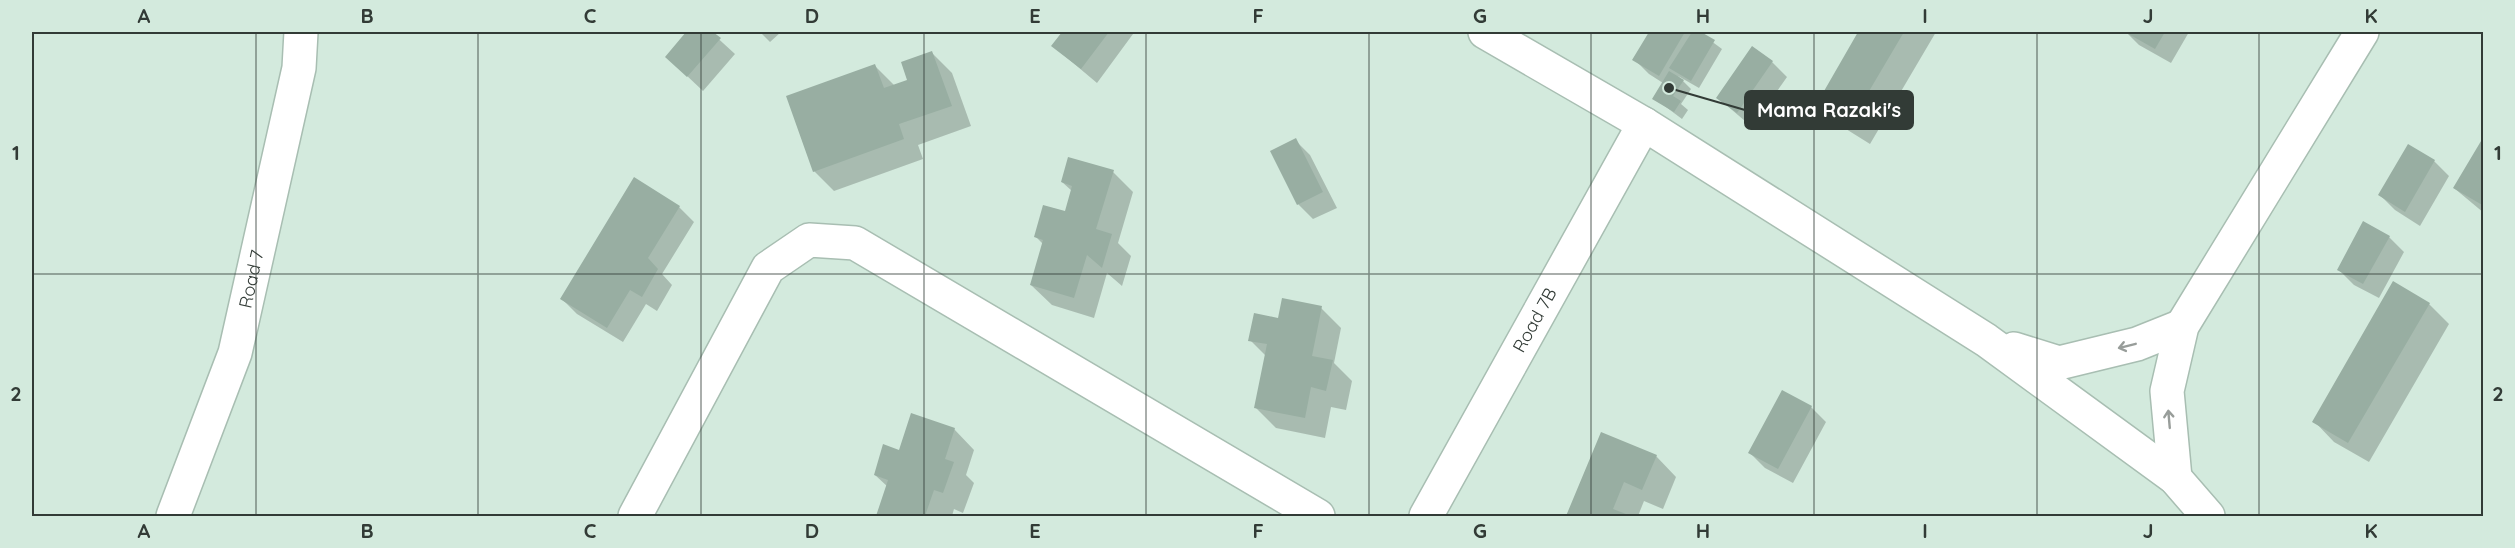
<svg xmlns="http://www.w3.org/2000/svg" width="2515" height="548" viewBox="0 0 2515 548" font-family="Quicksand,sans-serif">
	<rect width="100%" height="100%" fill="#d3eadd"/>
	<path fill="#0003" d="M688,32H711L735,54L703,91L667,57Z
		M760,32H781L770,42Z
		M1064,32H1130L1133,34L1097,83L1053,46Z
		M1651,32H1699L1722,49L1699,88L1678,76L1691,89L1681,104L1688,110L1682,119L1654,98L1663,83L1649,74L1634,59Z
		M1860,32H1936L1870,144L1838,124L1817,104Z
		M2126,32H2189L2171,63L2139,45Z
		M932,53L952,73L971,126L918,145L923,159L834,191L814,171L875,66L895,86L909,81Z
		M1772,62L1787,77L1752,127L1718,98Z
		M2484,139V213L2454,188Z
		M1295,140L1310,155L1337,208L1313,219L1298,204Z
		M2434,161L2449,176L2420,226L2395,210L2380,195Z
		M1113,172L1133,192L1118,243L1131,256L1122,286L1107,273L1094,318L1052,305L1031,285L1044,245L1036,237L1066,213L1072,191L1062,182Z
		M679,207L694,222L662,274L672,285L657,311L646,304L623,342L577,314L562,299Z
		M2389,237L2404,252L2379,298L2354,285L2339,270Z
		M2429,304L2449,324L2369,462L2334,442L2314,421Z
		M1321,308L1341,328L1334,363L1352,381L1346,410L1331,407L1325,438L1276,428L1256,408L1266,356L1250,340L1279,320Z
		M1811,407L1826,422L1793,483L1765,468L1750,453Z
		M954,429L974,450L966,475L974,483L963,513L954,509L952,516H878L888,487L875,475Z
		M1602,434L1656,456L1676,477L1663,509L1644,501L1638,516H1568Z"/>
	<path fill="#98aea2" d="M686,32H713L721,38L687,77L665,57Z
		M1062,32H1109L1081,69L1051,46Z
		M1649,32H1685L1659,76L1632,60Z
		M1692,32H1701L1715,40L1691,81L1669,68Z
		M1858,32H1904L1849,125L1816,105Z
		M2125,32H2165L2155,49Z
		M1752,46L1773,61L1737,113L1716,98Z
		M932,51L952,106L899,124L904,139L813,172L786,96L875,64L884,88L907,80L901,62Z
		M1669,71L1684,80L1673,96L1681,101L1674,112L1652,99Z
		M2484,136V206L2453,188Z
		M1296,138L1323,192L1297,205L1270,151Z
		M2408,144L2435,160L2405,212L2378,195Z
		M1068,157L1114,170L1096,229L1112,234L1102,268L1087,255L1074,298L1030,285L1043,240L1034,237L1043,205L1065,211L1072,186L1061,182Z
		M634,177L680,206L648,258L658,269L642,297L630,290L607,328L560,299Z
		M2363,221L2390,236L2363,284L2337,270Z
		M2393,281L2430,303L2348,443L2312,422Z
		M1282,298L1322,306L1312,356L1333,360L1326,391L1311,387L1305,418L1254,408L1267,344L1248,341L1254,313L1278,318Z
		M1782,390L1812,406L1778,469L1748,453Z
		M911,413L955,428L945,459L954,462L943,493L934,490L925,516H876L888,480L874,475L883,444L899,450Z
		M1601,432L1657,455L1642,490L1624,482L1613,509L1631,516H1566Z"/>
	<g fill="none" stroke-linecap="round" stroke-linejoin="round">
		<defs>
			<g id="minor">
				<path d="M1485,32L1644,124L1986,340L2175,478L2208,516"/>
				<path d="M2014,349L2059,363L2137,344L2182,326"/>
				<path d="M2175,478L2167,391L2182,326L2362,32"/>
				<path id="s1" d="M173,516L235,353L299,68L301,32"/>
				<path d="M635,516L768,268L809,240L855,243L1318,516"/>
				<path id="s2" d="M1426,516L1644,124"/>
			</g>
		</defs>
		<use href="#minor" stroke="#a8beb2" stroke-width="36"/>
		<use href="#minor" stroke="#fff" stroke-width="33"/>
	</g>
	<defs><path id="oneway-shaft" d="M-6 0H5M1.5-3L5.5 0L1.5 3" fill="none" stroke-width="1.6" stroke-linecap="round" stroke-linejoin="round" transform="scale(1.5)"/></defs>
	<g stroke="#989d9a">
		<use href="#oneway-shaft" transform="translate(2127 346) rotate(166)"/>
		<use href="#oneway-shaft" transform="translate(2169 419) rotate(-95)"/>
	</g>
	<path fill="none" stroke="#323b36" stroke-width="1.5" stroke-opacity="0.55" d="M256,32V516M478,32V516M701,32V516M924,32V516M1146,32V516M1369,32V516M1591,32V516M1814,32V516M2037,32V516M2259,32V516M32,274H2484"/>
	<g text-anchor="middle" stroke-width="5" stroke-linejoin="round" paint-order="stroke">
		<g font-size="18" fill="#323b36" stroke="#d3eadd">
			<text dy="6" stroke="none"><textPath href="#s1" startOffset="250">Road 7</textPath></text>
			<text dy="6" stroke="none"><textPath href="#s2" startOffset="224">Road 7B</textPath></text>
		</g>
	</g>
	<path fill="none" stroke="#323b36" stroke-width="2" d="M1669 88L1745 110"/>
	<circle fill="#323b36" stroke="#d3eadd" stroke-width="2" cx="1669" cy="88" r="6"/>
	<rect fill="#323b36" stroke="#323b36" stroke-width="2" x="1745" y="91" width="168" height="38" rx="6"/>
	<g font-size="20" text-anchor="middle" font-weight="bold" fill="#fff">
		<text x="1829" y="117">Mama Razaki's</text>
	</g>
	<rect width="2515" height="548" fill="none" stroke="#d3eadd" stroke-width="66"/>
	<rect x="33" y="33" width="2449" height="482" fill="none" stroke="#323b36" stroke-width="2"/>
	<g font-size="20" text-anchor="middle" font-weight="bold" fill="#323b36">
		<text x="144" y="23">A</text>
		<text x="367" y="23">B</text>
		<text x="590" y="23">C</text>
		<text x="812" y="23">D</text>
		<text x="1035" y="23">E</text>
		<text x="1258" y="23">F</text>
		<text x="1480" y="23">G</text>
		<text x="1703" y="23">H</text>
		<text x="1925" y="23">I</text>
		<text x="2148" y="23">J</text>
		<text x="2371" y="23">K</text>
		<text x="16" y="160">1</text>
		<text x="2498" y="160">1</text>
		<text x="16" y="401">2</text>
		<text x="2498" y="401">2</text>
		<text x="144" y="538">A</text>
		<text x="367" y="538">B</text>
		<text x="590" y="538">C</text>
		<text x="812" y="538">D</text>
		<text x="1035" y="538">E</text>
		<text x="1258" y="538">F</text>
		<text x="1480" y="538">G</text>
		<text x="1703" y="538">H</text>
		<text x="1925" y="538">I</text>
		<text x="2148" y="538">J</text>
		<text x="2371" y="538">K</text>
	</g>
</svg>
